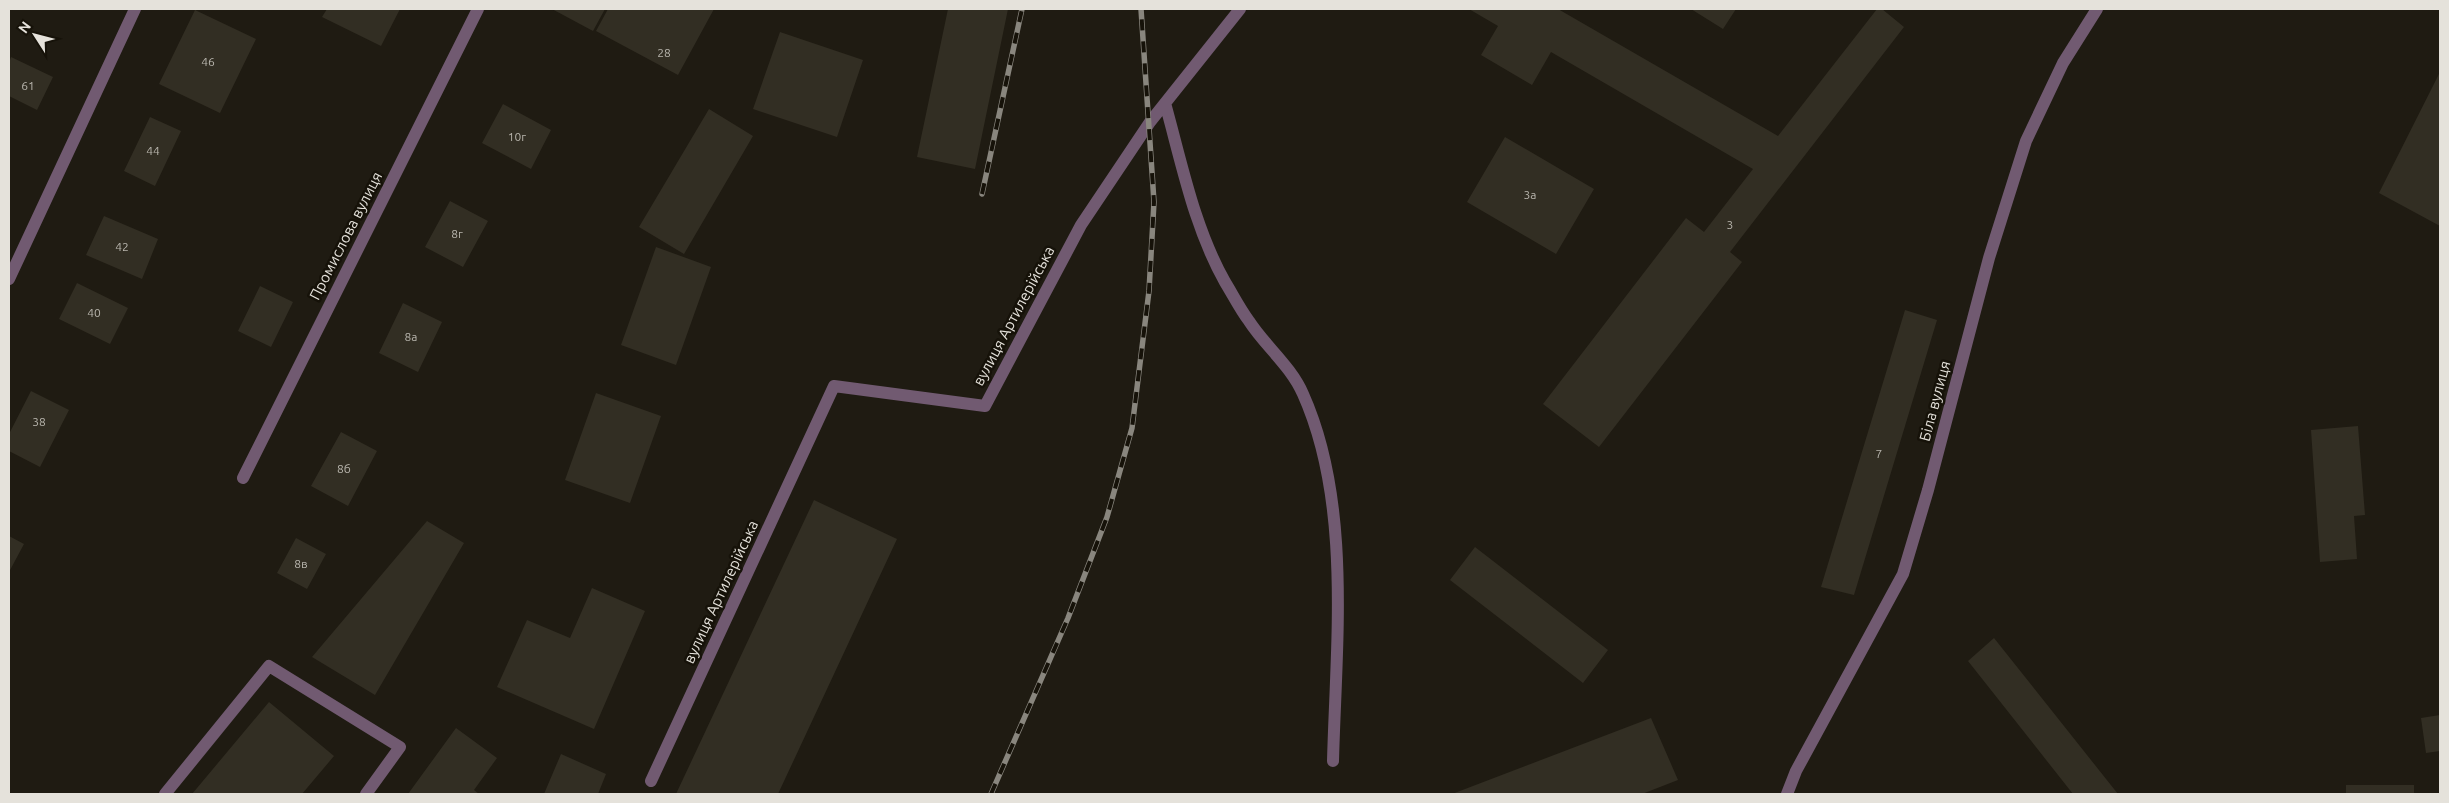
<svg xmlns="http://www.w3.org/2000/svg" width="2449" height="803" viewBox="0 0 2449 803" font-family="Ubuntu,sans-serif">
	<rect width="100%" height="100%" fill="#1f1b12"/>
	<path fill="#322e23" d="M327,9H400L381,46L322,17Z
		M552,9H605L593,31Z
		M608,9H714L678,75L596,31Z
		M948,9H1008L975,169L917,157Z
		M1469,9H1558L1778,136L1877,9H1882L1904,27L1730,252L1742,262L1599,447L1543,404L1686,218L1704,232L1753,169L1551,52L1532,85L1481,55L1498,26Z
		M1691,9H1736L1723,29Z
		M195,10L256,39L220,113L159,84Z
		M780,32L863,60L837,137L753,109Z
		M11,57L53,77L37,110L9,96V63Z
		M2440,72V226L2379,193Z
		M503,104L551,130L531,169L482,143Z
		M709,109L753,136L684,254L639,227Z
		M150,117L181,131L155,186L124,171Z
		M1505,137L1594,189L1556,254L1467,202Z
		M450,201L488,221L463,267L425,247Z
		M104,216L158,239L142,279L86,255Z
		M656,247L711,267L676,365L621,345Z
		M77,283L128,308L110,344L59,319Z
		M260,286L293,302L271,347L238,331Z
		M403,303L442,322L418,372L379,353Z
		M1905,310L1937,320L1854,595L1821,587Z
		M31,391L69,410L40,467L9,451V434Z
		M596,393L661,416L630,503L565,480Z
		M2358,426L2365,515L2354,516L2357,559L2320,562L2311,430Z
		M341,432L377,451L348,506L311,486Z
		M814,500L897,539L778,794H676Z
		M427,521L464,543L375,695L312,657Z
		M9,536L24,544L9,572Z
		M296,538L326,554L307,589L277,573Z
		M1475,547L1608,650L1583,683L1450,580Z
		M592,588L645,611L594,729L497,687L527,620L570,638Z
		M1994,638L2118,794H2073L1968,661Z
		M269,702L334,756L302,794H192Z
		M2440,715V751L2426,753L2421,718Z
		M1651,718L1678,780L1642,794H1452Z
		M456,728L497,758L474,790L479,794H408Z
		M561,754L606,774L598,794H544Z
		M2346,785H2414V794H2346Z"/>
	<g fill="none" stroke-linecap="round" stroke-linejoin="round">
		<path stroke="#715a71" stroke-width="12" d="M1165,103C1182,164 1194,227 1225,282C1233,295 1240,309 1249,321C1265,346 1291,366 1303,394C1352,503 1336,644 1333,761
			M651,781L834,386L985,406L1081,225L1150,122L1240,9
			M165,794L269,666L400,747L366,794"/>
		<path stroke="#715a71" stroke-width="12" d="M9,279L135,9
			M243,478L478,9
			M1787,794L1796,771L1903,574L1928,490L1989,258L2026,141L2063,63L2097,9"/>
		<defs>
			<path id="rail" d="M982,194L1022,9
				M991,794L1068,618L1107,517L1132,428L1149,291L1154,202L1141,9"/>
		</defs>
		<use href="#rail" stroke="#89867e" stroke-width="5.5"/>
		<use href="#rail" stroke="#161209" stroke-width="4" stroke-dasharray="11" stroke-linecap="butt"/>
	</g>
	<g text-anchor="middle" stroke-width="5" stroke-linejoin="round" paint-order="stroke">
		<g font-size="12" fill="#b8b5ad">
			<text x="664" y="57">28</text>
			<text x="208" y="66">46</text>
			<text x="28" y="90">61</text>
			<text x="517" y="141">10г</text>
			<text x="153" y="155">44</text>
			<text x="1530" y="199">3а</text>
			<text x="1730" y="229">3</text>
			<text x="457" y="238">8г</text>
			<text x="122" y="251">42</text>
			<text x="94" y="317">40</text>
			<text x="411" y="341">8а</text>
			<text x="39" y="426">38</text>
			<text x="1879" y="458">7</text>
			<text x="344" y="473">8б</text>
			<text x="301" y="568">8в</text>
		</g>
		<g font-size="15" fill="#e5e2db" stroke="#161209">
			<text transform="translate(346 236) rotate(-63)" y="5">Промислова вулиця</text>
			<text transform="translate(1014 316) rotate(-62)" y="5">вулиця Артилерійська</text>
			<text transform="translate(1935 401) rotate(-75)" y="5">Біла вулиця</text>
			<text transform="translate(721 592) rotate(-65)" y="5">вулиця Артилерійська</text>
		</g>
	</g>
	<rect width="2449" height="803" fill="none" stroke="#e5e2db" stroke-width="20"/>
	<g transform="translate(35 35) rotate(306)" stroke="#161209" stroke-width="4" paint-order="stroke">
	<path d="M0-4L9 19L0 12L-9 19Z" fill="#e5e2db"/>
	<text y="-8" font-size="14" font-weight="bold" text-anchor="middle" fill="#e5e2db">N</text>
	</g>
</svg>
